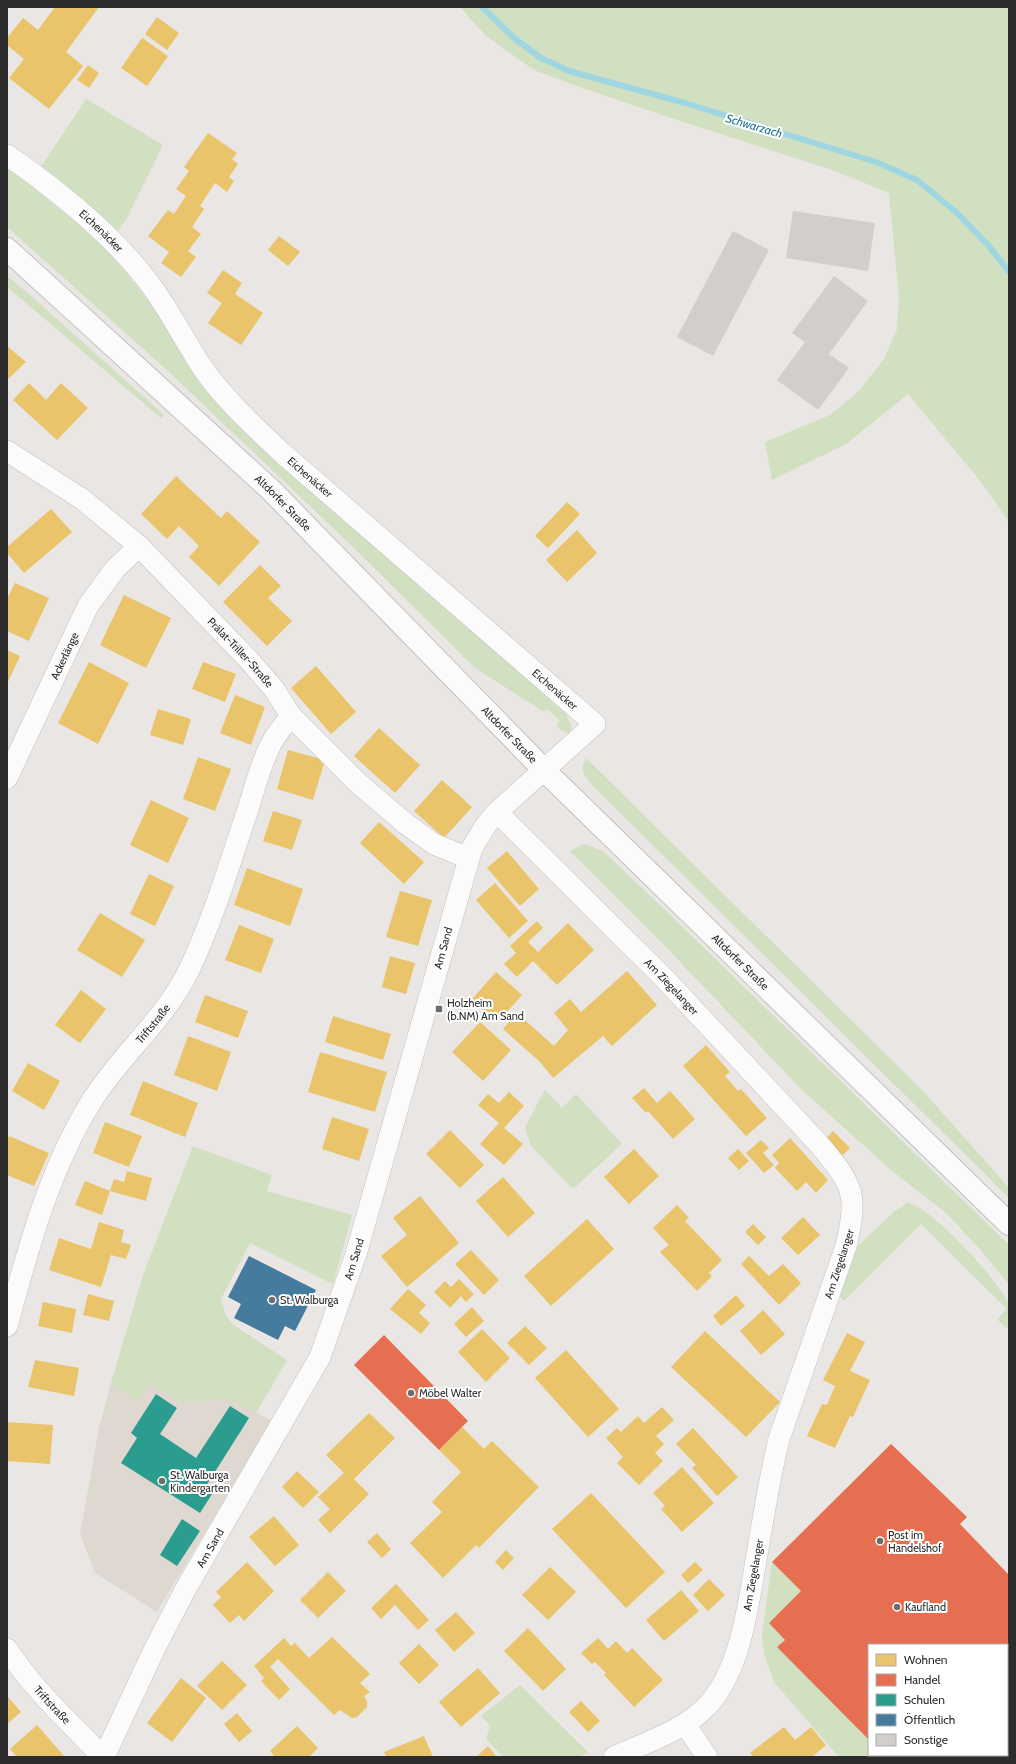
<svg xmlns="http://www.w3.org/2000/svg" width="1016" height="1764" viewBox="0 0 1016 1764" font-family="Cabin,sans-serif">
	<rect width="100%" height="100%" fill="#e9e6e3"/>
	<path fill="#dfd8d0" d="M111,1383L137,1403L150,1384L183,1402L229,1399L272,1421L157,1612L95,1573L80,1534L99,1428Z"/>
	<path fill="#d0e0c0" d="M460,7H1009V522L981,482L908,394L846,444L772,480L765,442L830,415L858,392L884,359L897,329L899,298L889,193L838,172L659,114L571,84L534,70L486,36Z
		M86,99L163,145L126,220L118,231L112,230L41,167Z
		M7,167L88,231L115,259L150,303L205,388L564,711L572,726L569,733L561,730L556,726L560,721L547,709L544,712L475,668L350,544L168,371L7,227Z
		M7,276L30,295L164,415L161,418L7,287Z
		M586,758L924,1092L1009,1188V1198L592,785C585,777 579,769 586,758Z
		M584,844L603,851L666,911L1009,1245V1284L977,1246L946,1213L891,1170L802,1090L663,944L570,851Z
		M545,1090L562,1108L576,1094L622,1144L573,1189L531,1146L525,1127Z
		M193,1146L272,1175L267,1191L352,1215L333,1284L250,1243L221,1299L226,1316L235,1326L287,1360L256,1413L229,1399L183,1402L150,1384L137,1403L111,1383L143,1275Z
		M907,1203C929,1204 1002,1284 1009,1305C1011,1311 1009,1320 1009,1327L1006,1328L997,1319L1007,1309L921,1224L844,1301L836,1291L848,1255L895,1211Z
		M772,1562L801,1591L769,1623L785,1640L778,1647L869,1740V1755H884L886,1757H839L774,1682L764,1654L762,1635Z
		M520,1685L588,1752L579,1757H503L486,1739L490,1726L481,1716Z"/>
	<path fill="#e9c46a" d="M55,7H99L66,52L83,66L49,109L9,78L24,59L7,45V38L23,18L38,30Z
		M157,17L179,33L167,50L145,34Z
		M142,38L168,56L147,86L121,68Z
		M88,65L99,73L89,88L77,80Z
		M208,133L237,153L232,159L238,164L229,177L234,181L227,192L215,183L200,206L204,209L192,227L201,234L188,251L196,257L181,277L161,263L169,252L148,236L168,210L174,214L186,196L176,189L189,171L184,167Z
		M279,236L300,252L288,266L268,250Z
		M223,270L242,283L235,294L263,313L241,345L208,323L222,303L207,293Z
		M7,346L26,362L7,380Z
		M29,383L46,400L61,383L88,408L57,440L13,400Z
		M176,476L221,518L227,511L260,542L219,586L189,557L199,546L179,526L167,539L141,514Z
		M567,502L580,514L548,548L535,536Z
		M51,509L72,532L24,573L7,553V547Z
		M577,530L597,553L567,582L546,560Z
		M260,565L281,586L268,598L292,621L267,646L223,602Z
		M15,583L49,598L29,641L7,631V599Z
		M124,595L171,618L146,668L100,645Z
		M7,650L20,656L7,684Z
		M89,662L129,683L98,744L58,723Z
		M203,662L236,674L225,702L192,689Z
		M316,666L356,712L331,734L291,688Z
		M235,695L265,707L251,745L220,733Z
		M158,709L191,719L183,745L150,735Z
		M379,728L420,765L395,793L354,756Z
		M288,750L325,760L313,800L277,789Z
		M198,757L231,769L215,811L183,799Z
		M442,780L472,807L444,838L414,811Z
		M151,800L189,818L168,863L130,845Z
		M273,811L302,820L292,850L263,841Z
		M379,822L424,862L404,884L360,843Z
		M507,851L539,889L520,906L487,868Z
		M247,868L303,889L290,926L234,905Z
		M149,874L174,886L155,926L130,914Z
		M495,883L528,921L509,938L476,900Z
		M400,891L432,900L418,946L386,937Z
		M100,913L145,940L122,977L77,950Z
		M537,921L543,928L528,942L538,952L568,923L594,950L557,985L533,961L517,977L504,964L516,953L510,946Z
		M239,925L274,939L261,973L225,960Z
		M390,956L415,963L406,994L382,987Z
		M627,971L657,1005L612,1046L603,1036L553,1078L540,1062L503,1029L517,1013L554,1046L568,1030L554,1013L570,999L581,1012Z
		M496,972L522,995L498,1022L472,999Z
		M81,990L106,1009L80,1043L55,1025Z
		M205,995L248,1011L238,1038L195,1022Z
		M333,1016L391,1034L383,1060L325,1042Z
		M480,1022L511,1050L483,1081L452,1052Z
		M188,1036L231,1052L217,1091L174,1075Z
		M706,1045L730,1072L725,1076L738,1091L741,1089L767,1118L746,1136L683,1066Z
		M320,1052L387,1072L375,1112L308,1092Z
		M28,1063L60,1081L44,1110L12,1091Z
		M143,1081L198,1103L185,1137L130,1115Z
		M644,1088L657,1103L670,1091L695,1119L673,1139L648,1111L646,1113L632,1098Z
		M509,1092L524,1106L504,1128L523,1144L504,1165L480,1144L499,1123L478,1105L488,1094L499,1103Z
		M332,1117L369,1129L359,1161L322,1149Z
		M105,1122L142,1136L129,1167L93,1153Z
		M450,1130L484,1165L460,1188L426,1154Z
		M833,1131L850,1148L842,1156L825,1140Z
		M9,1136L49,1153L34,1186L7,1175V1141Z
		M790,1138L828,1180L816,1193L806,1182L797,1191L775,1168L779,1163L772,1155Z
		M761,1140L769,1148L763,1153L774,1165L764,1173L746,1153Z
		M634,1149L659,1176L629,1204L604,1177Z
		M738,1149L749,1161L739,1170L728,1158Z
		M127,1171L152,1178L146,1201L110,1191L114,1179L124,1182Z
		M503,1177L535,1213L508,1237L476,1201Z
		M85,1181L110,1191L102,1215L75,1205Z
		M420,1196L459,1243L407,1287L381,1256L407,1235L393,1218Z
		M677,1205L689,1218L685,1221L722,1260L709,1273L712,1276L697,1291L660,1252L669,1245L653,1228Z
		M803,1217L820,1235L798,1255L781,1238Z
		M587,1219L614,1249L551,1306L524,1276Z
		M99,1222L124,1230L121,1242L131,1245L126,1259L111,1255L101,1287L49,1270L59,1238L91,1249Z
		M753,1224L766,1237L758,1245L745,1232Z
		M471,1250L499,1280L484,1295L455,1264Z
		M749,1256L769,1276L783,1264L801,1283L779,1305L741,1264Z
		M459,1279L474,1294L466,1302L461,1296L450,1308L434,1292L445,1281L451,1287Z
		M408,1289L426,1305L419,1313L430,1323L421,1334L390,1309Z
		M88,1294L114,1301L109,1321L83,1315Z
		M736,1295L745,1306L721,1326L713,1316Z
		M43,1302L76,1309L72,1333L38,1326Z
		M472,1307L484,1321L466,1337L454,1324Z
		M763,1310L785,1334L761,1355L740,1331Z
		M525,1326L547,1348L529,1365L507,1343Z
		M482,1329L510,1358L486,1382L458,1352Z
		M705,1331L780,1402L746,1437L671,1367Z
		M847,1333L865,1342L850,1371L870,1380L853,1417L850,1416L835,1448L807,1436L822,1404L827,1405L835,1386L823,1380Z
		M566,1350L619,1409L588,1437L535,1378Z
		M35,1360L79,1368L74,1396L28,1387Z
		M662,1407L674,1420L656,1436L664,1444L655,1453L663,1461L639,1485L617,1463L623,1457L606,1438L617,1428L621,1432L638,1416L644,1423Z
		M369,1413L395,1438L354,1479L369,1494L330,1533L318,1520L330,1509L318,1497L344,1473L326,1455Z
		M7,1422L53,1425L50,1464L7,1461Z
		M462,1427L484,1449L492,1441L539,1487L479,1548L476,1545L443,1578L410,1543L442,1512L432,1502L461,1472L439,1450Z
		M693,1428L738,1477L717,1496L692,1468L696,1465L676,1444Z
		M682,1467L714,1503L682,1532L661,1509L665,1506L653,1493Z
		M297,1471L319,1492L303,1508L282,1487Z
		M591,1493L665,1572L626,1608L552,1529Z
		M274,1516L299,1545L275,1566L249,1537Z
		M377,1533L391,1549L382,1558L367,1542Z
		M506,1550L514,1558L503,1570L495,1562Z
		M247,1562L274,1591L244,1621L239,1615L230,1623L213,1605L221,1597L216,1592Z
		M695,1562L703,1570L688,1583L681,1575Z
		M550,1567L576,1592L548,1620L522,1595Z
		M328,1572L346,1591L318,1618L300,1600Z
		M709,1579L725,1595L708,1611L693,1595Z
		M396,1584L429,1620L418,1630L395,1605L381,1619L371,1608Z
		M681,1590L699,1611L664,1641L646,1620Z
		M456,1612L475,1633L454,1652L435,1630Z
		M528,1628L566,1669L543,1691L504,1651Z
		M332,1637L370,1674L360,1683L370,1692L364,1696L367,1701V1707L357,1717L352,1718L340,1710L334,1715L278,1659L270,1667L290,1689L279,1700L261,1681L264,1678L254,1666L284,1638L291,1646L295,1643L309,1658Z
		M598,1638L608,1649L616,1641L627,1653L632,1648L663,1680L634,1707L604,1675L606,1673L595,1662L592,1664L581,1653Z
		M419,1644L439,1665L419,1684L399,1663Z
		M222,1661L247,1685L222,1710L197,1686Z
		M478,1668L500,1693L461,1727L439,1702Z
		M181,1678L206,1698L172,1742L147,1723Z
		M7,1696L21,1712L7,1724Z
		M581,1701L600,1721L588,1732L569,1712Z
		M237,1713L252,1731L239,1742L224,1724Z
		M37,1725L64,1756L63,1757H17L10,1749Z
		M297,1726L318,1748L309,1757H275L270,1751Z
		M784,1727L795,1740L811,1727L826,1745L812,1757H753L750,1753Z
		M424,1736L433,1757H386L384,1752Z
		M488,1746L497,1757H476Z"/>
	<path fill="#e76f51" d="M384,1335L468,1421L439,1450L354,1365Z
		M891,1444L967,1517L960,1524L1009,1575V1757H979L977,1755H1007V1645H869V1740L777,1647L785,1640L769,1623L801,1591L772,1562Z"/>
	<path fill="#2a9d8f" d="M156,1394L177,1408L160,1434L196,1458L230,1406L249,1418L206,1486L214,1491L200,1513L121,1463L137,1438L131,1433Z
		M182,1519L200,1531L177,1566L160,1555Z"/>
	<path fill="#457b9d" d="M249,1256L316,1290L295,1331L285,1326L278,1340L234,1318L241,1304L228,1297Z"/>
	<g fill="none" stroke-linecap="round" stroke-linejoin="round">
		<path stroke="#a0d6e2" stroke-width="6" d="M482,7L514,38L541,58L569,71L685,103L876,162L917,180L956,212L988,245L1009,272"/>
	</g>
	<path fill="#d1cecc" d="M793,211L875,223L868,271L786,258Z
		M733,231L769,250L713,356L677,337Z
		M834,276L868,301L829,354L849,368L818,410L777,380L805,342L792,333Z"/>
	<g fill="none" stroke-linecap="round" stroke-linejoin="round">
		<defs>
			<g id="street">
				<path id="s1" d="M7,155C56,189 105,228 143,275C167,304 183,339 204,370C225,400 254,426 281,452L595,724L497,812L486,825L472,848L356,1254L320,1357L185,1590L154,1650L104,1757"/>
				<path id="s2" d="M7,451L82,499L139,546L249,660L274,689L291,716L358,783L406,824L434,844L468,858"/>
				<path id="s3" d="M7,778L88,606L115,569L139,546"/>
				<path id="s4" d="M497,812L664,978L818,1143C852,1184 859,1192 846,1246L779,1439C770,1476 764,1512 758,1549C749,1598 742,1672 705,1708C681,1732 644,1743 614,1757"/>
				<path id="s5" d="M7,1326C28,1249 49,1170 91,1102C120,1055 166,1019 190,968C212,921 228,870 244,821C253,796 258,770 270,746C275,735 284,725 291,716"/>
				<path id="s6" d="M7,1649C33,1689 70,1723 103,1757"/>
				<path d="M685,1724L707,1757"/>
			</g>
			<g id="secondary">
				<path id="s7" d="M7,249L271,490L545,771L1009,1224"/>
			</g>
		</defs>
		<use href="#street" stroke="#c2c1c1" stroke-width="22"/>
		<use href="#secondary" stroke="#c2c1c1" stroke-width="24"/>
		<use href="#street" stroke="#fcfbfb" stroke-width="21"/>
		<use href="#secondary" stroke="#fcfbfb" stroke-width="22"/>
	</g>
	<g fill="#6e6d6c" stroke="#fff" stroke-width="1.5">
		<rect x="435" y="1005" width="8" height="8" rx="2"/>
		<circle cx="272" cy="1300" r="4"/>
		<circle cx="411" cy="1393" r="4"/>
		<circle cx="162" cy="1481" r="4"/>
		<circle cx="880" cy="1541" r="4"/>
		<circle cx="897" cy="1607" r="4"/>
	</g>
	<g text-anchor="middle" stroke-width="4" stroke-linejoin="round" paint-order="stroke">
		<g font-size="11" fill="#2c2c2c" stroke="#fff">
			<text dy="4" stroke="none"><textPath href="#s1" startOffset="121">Eichenäcker</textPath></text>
			<text dy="4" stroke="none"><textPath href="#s1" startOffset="446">Eichenäcker</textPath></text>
			<text dy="4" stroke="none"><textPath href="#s7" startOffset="375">Altdorfer Straße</textPath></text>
			<text dy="4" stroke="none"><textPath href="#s2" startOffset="310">Prälat-Triller-Straße</textPath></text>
			<text dy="4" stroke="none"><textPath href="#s3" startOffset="135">Ackerlänge</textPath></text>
			<text dy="4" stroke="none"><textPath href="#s1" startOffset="770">Eichenäcker</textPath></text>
			<text dy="4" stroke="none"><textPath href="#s7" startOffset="699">Altdorfer Straße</textPath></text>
			<text transform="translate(443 948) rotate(-75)" y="4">Am Sand</text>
			<text dy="4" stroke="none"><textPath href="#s7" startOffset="1023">Altdorfer Straße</textPath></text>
			<text dy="4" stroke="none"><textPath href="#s4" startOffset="247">Am Ziegelanger</textPath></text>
			<text dy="4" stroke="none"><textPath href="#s5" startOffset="340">Triftstraße</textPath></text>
			<text transform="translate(354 1259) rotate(-73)" y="4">Am Sand</text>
			<text transform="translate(839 1264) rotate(-72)" y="4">Am Ziegelanger</text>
			<text transform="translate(210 1548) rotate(-60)" y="4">Am Sand</text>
			<text transform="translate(753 1575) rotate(-80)" y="4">Am Ziegelanger</text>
			<text dy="4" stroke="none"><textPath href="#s6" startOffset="72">Triftstraße</textPath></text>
		</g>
		<g font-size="11" fill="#2c2c2c" stroke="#fff" text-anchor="start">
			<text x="447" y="1007">Holzheim<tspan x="447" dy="13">(b.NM) Am Sand</tspan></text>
			<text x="280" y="1304">St. Walburga</text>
			<text x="419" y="1397">Möbel Walter</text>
			<text x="170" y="1479">St. Walburga<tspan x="170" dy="13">Kindergarten</tspan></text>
			<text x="888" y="1539">Post im<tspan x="888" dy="13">Handelshof</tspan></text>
			<text x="905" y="1611">Kaufland</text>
		</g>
		<g font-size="12" font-style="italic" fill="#1d708f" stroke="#fff">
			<text transform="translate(754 126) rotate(16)" y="4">Schwarzach</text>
		</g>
	</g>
	<rect width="1016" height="1764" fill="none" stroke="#2c2c2c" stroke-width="16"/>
	<rect x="868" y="1644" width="140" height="112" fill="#ffffff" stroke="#ababab"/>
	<rect x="876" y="1654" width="20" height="12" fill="#e9c46a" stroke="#ababab"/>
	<text x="904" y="1664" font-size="12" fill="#2c2c2c">Wohnen</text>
	<rect x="876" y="1674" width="20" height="12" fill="#e76f51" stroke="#ababab"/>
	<text x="904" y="1684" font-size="12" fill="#2c2c2c">Handel</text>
	<rect x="876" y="1694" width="20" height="12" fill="#2a9d8f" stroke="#ababab"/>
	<text x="904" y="1704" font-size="12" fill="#2c2c2c">Schulen</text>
	<rect x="876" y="1714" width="20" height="12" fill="#457b9d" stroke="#ababab"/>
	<text x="904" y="1724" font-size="12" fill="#2c2c2c">Öffentlich</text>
	<rect x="876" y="1734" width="20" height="12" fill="#d1cecc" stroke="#ababab"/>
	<text x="904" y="1744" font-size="12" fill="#2c2c2c">Sonstige</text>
</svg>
